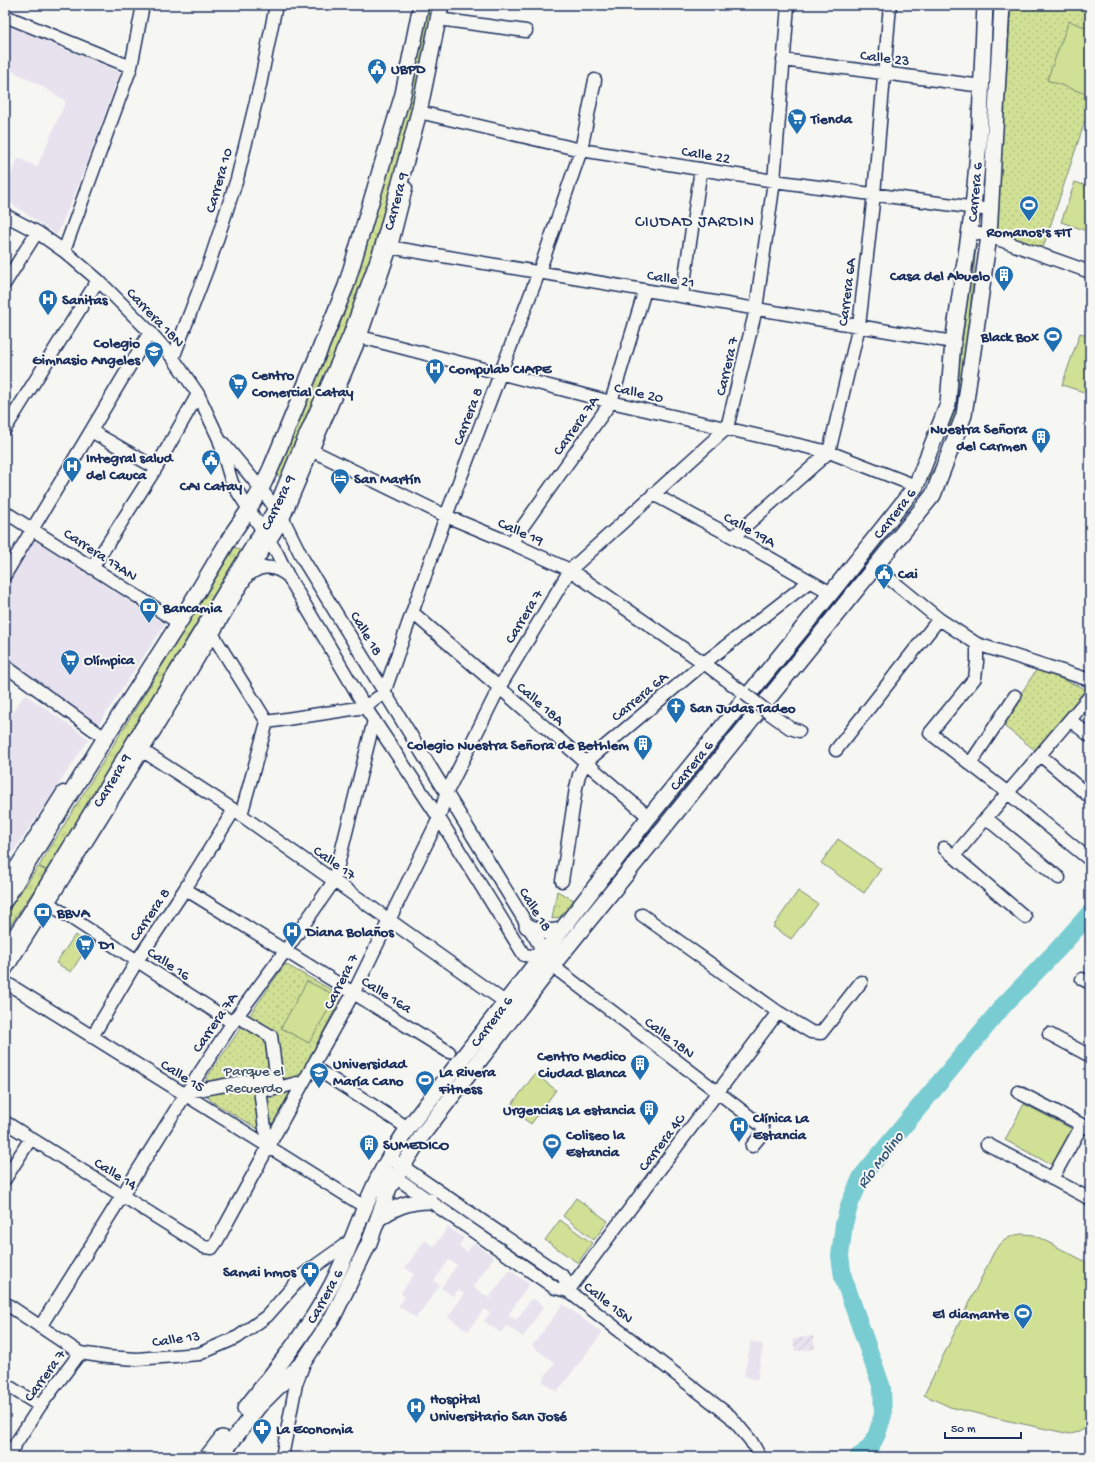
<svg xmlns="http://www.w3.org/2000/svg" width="1095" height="1462" viewBox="0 0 1095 1462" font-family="'Gochi Hand',sans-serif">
	<defs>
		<pattern id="industrial-furrows" width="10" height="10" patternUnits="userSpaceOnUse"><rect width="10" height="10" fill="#e7e2ee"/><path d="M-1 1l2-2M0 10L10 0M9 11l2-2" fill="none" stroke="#c6c2ce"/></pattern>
		<pattern id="grass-tufts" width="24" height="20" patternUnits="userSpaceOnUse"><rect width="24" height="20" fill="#d0e094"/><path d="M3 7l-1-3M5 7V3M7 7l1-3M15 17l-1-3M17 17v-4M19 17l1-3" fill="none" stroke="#b2c082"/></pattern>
		<pattern id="park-dots" width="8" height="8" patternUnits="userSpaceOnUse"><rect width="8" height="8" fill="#d0e094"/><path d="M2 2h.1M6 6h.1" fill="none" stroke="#b2c082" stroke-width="1.8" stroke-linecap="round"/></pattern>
	</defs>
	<rect width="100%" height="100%" fill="#f6f6f2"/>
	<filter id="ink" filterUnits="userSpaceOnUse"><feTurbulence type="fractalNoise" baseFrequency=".025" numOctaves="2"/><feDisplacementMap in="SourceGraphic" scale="8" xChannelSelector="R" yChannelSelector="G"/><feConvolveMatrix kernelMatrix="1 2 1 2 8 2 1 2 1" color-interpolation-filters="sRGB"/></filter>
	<g filter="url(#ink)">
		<path fill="#e7e2ee" d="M9,26L120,72L84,171L57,235L5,199V189L18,158L37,167L66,101L38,84L5,67V37Z
			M34,540L165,624L98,725L5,659V589Z
			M25,694L89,739L5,864V724Z
			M448,1227L464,1238L459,1246L467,1252L474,1243L494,1257L473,1287L489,1298L510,1270L529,1284L508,1315L516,1320L532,1298L544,1306L523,1337L506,1325L501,1333L484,1321L490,1313L484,1309L468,1331L448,1317L464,1294L458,1290L453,1296L441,1288L457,1265L449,1260L434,1281L440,1285L416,1318L399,1306L405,1297L401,1293L414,1274L405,1268L425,1240L434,1247Z
			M563,1304L602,1333L557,1392L542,1381L555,1363L532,1346Z
			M751,1341L763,1345L757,1380L744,1376Z"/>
		<path fill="url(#industrial-furrows)" d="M813,1336L815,1349L795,1351L793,1339Z"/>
		<path fill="url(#grass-tufts)" stroke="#768879" d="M427,5H433L414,104L370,261L348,326L283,479L275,474L340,324L362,260L408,102Z
			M974,236H977L961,408L945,456L930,482L928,480L942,453L955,406Z
			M235,547L242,551L196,624L48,871L39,866Z
			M38,867L47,871L5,933V915Z
			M557,891L576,901C569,911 564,917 552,919Z"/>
		<path fill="url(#park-dots)" stroke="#768879" d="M1011,5H1090V106L1042,251L993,233L999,186Z
			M1037,669L1086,689L1035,750L1001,724Z
			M285,964L337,993L340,996L339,1002L278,1118C272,1125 268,1129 258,1129L211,1101C204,1093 203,1087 207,1077Z"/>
		<path fill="#d0e094" stroke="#768879" d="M1069,21L1090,29V83L1086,94L1047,80Z
			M1075,182L1090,187V223L1087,231L1061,222Z
			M1080,333L1090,336V394L1062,385Z
			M838,839L881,869L864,893L821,863Z
			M798,891L818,904L791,939L773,927Z
			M75,935L89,944L71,972L56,963Z
			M307,981L336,996L309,1043L281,1028Z
			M535,1074L556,1090L531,1124L509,1108Z
			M1024,1104L1074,1130L1054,1166L1005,1140Z
			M576,1198L608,1221L594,1240L563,1216Z
			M560,1220L592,1243L578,1263L545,1240Z
			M1024,1234L1034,1235L1090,1264V1425L1079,1432L1070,1434L1000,1419L950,1407L924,1395L994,1252C1001,1241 1011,1234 1024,1234Z"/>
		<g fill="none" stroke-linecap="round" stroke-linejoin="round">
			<path stroke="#7accd3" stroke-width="18" d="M858,1457L864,1453L872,1444L877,1434L883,1415L882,1388L843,1277L840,1256L844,1224L850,1203L862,1176L1003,1006L1059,948L1090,913"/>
			<defs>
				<path id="minor" d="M5,16L131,67
					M438,19L526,31
					M783,60L982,86
					M419,112L581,150L774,181L991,210
					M5,215L37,232L64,251L98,280L150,332L173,358L198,394L219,439L232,483L277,553L288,576L365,707L439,818L524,955L541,957
					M971,232L989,236L1090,272
					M383,246L953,342
					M64,251L131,67L143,5
					M5,283L37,232
					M682,296L701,169
					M353,335L611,402L829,452L916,486
					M173,358L210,261L237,179L260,85L276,5
					M5,429L98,280
					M91,431L156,468
					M223,443L261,489L276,509L283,519L304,561L539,944L541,957
					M313,451L446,516L511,543L570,570L704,663L745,694
					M653,494L733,537L831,593
					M5,512L179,623
					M733,537L829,452L859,326L874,194L890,5
					M511,543L611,402L645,290
					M874,566L939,619L977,644L1090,680
					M92,568L156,468L198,394
					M250,574C263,564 275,566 288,576
					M5,575L150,332
					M413,613L649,817
					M213,635L267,722
					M977,644V662L975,678L930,733L1008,793L1090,860
					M5,666L105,738
					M769,713L790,728L799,731
					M1070,720L1090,736
					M267,722L365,707L384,693L446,516L539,272L581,150L595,80
					M836,750L939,619
					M143,751L234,810L505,1002
					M1040,755L1090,797
					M970,764L1015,696
					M241,815L267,722
					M986,818L1059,878
					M944,848L1025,917
					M954,856L1090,696
					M562,881L576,788L579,775L585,763L704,663L810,581
					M5,884L63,792
					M185,889L449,1052
					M48,903L233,1023
					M642,915L778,1012L811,1032L821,1033L861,982
					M546,961L762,1126L763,1129L762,1134L752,1146
					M5,971C86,844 165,716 241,586C254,563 270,542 283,519L360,338L391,247L406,188
					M1082,979L1090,983
					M5,982L365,1207
					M237,1016L271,1036L278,1088
					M1049,1034L1090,1056
					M92,1037L137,961L185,889L234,810
					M312,1066L408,1128
					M259,1081L265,1129L271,1143
					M271,1090L297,1083L302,1085
					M187,1092L276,1076
					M1018,1092L1090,1129
					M5,1122L204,1247L212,1248L217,1241L302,1085L354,992L439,818L446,794L499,688L570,570L727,428L756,309L774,181L788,5
					M987,1144L1090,1199
					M396,1162L564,1277L568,1291L730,1416L751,1441L760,1457
					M388,1172L555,1288L568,1291
					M5,1179L31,1138
					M1052,1179L1082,1125
					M568,1291L778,1012
					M5,1303L80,1353L107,1357L137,1359L199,1354L238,1337L267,1316L304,1274L353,1239
					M40,1327L187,1092L237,1016L286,950L334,881L374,720
					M5,1384L40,1406
					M7,1457L40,1406L80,1353
					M282,1457L296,1384L304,1363"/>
				<path id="major" d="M5,900L105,738L179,623L234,531L248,511L261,489L271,468L346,286L403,94L421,5
					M527,926C539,932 548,933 561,930
					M5,952L39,899L276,509L301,449L351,335L383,246L419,112L441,5
					M378,1219C394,1207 409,1201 430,1201
					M245,1409C275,1370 307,1332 330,1288C347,1257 357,1223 372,1191C382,1168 395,1148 408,1128L649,817L831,593L916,486L948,404L953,342L973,208L979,142L985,5
					M207,1457L222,1438
					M220,1457L258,1407L304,1361L333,1317L369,1243L389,1188L423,1134L552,966L933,495L964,415L989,236L1002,5"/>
			</defs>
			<use href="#minor" stroke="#1b2f5e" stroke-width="15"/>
			<use href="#major" stroke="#1b2f5e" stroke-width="18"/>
			<use href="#minor" stroke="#f6f6f2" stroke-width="12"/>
			<use href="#major" stroke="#f6f6f2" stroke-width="15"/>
			<defs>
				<path id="minor-bridge" d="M745,694L769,713"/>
			</defs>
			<use href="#minor-bridge" stroke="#1b2f5e" stroke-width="15" stroke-linecap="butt"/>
			<use href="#minor-bridge" stroke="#f6f6f2" stroke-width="12"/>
		</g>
	</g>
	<defs>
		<symbol id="civic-pin" viewBox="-11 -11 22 30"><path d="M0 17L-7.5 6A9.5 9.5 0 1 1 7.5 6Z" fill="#1f6fb2" stroke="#f6f6f2"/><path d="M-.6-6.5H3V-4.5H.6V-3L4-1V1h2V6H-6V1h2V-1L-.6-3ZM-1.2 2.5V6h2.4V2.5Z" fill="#fff"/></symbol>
		<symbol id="supermarket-pin" viewBox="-11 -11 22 30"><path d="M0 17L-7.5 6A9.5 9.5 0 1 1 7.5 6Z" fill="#1f6fb2" stroke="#f6f6f2"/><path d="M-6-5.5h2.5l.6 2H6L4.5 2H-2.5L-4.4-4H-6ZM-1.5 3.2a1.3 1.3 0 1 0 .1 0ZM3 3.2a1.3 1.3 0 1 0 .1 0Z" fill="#fff"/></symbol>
		<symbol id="stadium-pin" viewBox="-11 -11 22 30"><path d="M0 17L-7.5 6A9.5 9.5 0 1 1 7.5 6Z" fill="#1f6fb2" stroke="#f6f6f2"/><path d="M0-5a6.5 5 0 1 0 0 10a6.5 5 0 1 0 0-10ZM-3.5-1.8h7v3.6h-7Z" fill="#fff"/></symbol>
		<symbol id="building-pin" viewBox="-11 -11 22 30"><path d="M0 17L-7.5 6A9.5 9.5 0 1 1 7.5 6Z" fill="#1f6fb2" stroke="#f6f6f2"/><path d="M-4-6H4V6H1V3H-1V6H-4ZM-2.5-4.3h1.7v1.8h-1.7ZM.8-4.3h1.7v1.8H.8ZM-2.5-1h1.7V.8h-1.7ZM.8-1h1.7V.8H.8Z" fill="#fff"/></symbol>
		<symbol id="hospital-pin" viewBox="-11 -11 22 30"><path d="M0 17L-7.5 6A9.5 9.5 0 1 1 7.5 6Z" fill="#1f6fb2" stroke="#f6f6f2"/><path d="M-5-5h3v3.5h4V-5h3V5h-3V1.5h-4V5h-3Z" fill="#fff"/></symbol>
		<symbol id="school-pin" viewBox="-11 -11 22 30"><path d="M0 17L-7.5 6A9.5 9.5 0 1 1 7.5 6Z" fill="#1f6fb2" stroke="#f6f6f2"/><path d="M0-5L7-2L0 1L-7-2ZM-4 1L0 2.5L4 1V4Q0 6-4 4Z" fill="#fff"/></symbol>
		<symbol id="hotel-pin" viewBox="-11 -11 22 30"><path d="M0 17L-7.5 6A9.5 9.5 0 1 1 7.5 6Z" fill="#1f6fb2" stroke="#f6f6f2"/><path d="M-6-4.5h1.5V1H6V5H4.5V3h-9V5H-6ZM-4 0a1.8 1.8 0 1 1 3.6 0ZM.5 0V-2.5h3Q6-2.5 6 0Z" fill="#fff"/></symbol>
		<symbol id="bank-pin" viewBox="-11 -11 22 30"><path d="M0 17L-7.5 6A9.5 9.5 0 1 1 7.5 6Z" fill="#1f6fb2" stroke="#f6f6f2"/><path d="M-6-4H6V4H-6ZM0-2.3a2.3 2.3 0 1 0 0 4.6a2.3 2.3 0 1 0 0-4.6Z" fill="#fff"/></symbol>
		<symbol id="church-pin" viewBox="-11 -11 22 30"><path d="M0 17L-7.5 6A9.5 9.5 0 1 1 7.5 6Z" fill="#1f6fb2" stroke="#f6f6f2"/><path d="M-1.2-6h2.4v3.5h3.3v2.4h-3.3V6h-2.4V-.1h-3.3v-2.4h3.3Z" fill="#fff"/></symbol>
		<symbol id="university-pin" viewBox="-11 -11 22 30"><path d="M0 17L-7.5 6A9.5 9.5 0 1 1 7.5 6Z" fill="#1f6fb2" stroke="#f6f6f2"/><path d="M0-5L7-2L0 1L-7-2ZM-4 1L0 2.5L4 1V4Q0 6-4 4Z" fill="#fff"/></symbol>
		<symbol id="pharmacy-pin" viewBox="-11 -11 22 30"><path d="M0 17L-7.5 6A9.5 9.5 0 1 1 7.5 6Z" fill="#1f6fb2" stroke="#f6f6f2"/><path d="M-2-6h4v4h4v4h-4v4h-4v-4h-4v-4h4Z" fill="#fff"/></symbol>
	</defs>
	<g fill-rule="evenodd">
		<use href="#civic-pin" x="366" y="57" width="22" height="30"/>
		<use href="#supermarket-pin" x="786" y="107" width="22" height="30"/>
		<use href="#stadium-pin" x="1018" y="194" width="22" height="30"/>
		<use href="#building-pin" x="993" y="264" width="22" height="30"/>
		<use href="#hospital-pin" x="37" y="288" width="22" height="30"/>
		<use href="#stadium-pin" x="1042" y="325" width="22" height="30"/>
		<use href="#school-pin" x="143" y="340" width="22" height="30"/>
		<use href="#hospital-pin" x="424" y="357" width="22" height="30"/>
		<use href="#supermarket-pin" x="227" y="372" width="22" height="30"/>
		<use href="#building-pin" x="1030" y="426" width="22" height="30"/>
		<use href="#civic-pin" x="200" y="448" width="22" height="30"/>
		<use href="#hospital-pin" x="61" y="455" width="22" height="30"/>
		<use href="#hotel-pin" x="329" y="467" width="22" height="30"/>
		<use href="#civic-pin" x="873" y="562" width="22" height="30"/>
		<use href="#bank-pin" x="138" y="596" width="22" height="30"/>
		<use href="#supermarket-pin" x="59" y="648" width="22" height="30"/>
		<use href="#church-pin" x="665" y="696" width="22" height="30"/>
		<use href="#building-pin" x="632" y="733" width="22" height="30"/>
		<use href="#bank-pin" x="32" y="901" width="22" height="30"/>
		<use href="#hospital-pin" x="281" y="920" width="22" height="30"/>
		<use href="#supermarket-pin" x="74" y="933" width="22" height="30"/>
		<use href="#building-pin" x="629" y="1053" width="22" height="30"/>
		<use href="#university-pin" x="308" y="1061" width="22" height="30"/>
		<use href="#stadium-pin" x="414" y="1069" width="22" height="30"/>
		<use href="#building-pin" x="638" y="1098" width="22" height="30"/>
		<use href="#hospital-pin" x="728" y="1115" width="22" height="30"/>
		<use href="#stadium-pin" x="541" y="1132" width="22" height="30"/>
		<use href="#building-pin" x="358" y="1133" width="22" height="30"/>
		<use href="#pharmacy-pin" x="299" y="1260" width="22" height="30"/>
		<use href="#stadium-pin" x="1012" y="1302" width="22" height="30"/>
		<use href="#hospital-pin" x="405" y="1396" width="22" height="30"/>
		<use href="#pharmacy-pin" x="251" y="1417" width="22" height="30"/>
	</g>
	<g text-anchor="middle" stroke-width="4" stroke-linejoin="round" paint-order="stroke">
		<g font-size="15" fill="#1b2f5e" stroke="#f6f6f2">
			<text transform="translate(885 57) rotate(7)" y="5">Calle 23</text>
			<text transform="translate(706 154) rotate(9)" y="5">Calle 22</text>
			<text transform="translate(218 180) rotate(-74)" y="5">Carrera 10</text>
			<text transform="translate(974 192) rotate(-85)" y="5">Carrera 6</text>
			<text transform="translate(395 201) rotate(-75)" y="5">Carrera 9</text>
			<text transform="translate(671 278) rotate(10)" y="5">Calle 21</text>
			<text transform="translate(846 292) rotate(-83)" y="5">Carrera 6A</text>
			<text transform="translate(156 317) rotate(46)" y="5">Carrera 18N</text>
			<text transform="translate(726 366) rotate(-77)" y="5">Carrera 7</text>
			<text transform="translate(639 392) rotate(13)" y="5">Calle 20</text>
			<text transform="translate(467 416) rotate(-69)" y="5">Carrera 8</text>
			<text transform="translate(575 425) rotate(-55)" y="5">Carrera 7A</text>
			<text transform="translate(277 502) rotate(-64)" y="5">Carrera 9</text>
			<text transform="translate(894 513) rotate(-52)" y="5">Carrera 6</text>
			<text transform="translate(750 529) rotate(29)" y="5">Calle 19A</text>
			<text transform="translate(521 531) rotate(24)" y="5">Calle 19</text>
			<text transform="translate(101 554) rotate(33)" y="5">Carrera 17AN</text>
			<text transform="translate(523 616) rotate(-59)" y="5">Carrera 7</text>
			<text transform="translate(367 633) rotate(59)" y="5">Calle 18</text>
			<text transform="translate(639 696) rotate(-40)" y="5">Carrera 6A</text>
			<text transform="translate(541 703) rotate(41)" y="5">Calle 18A</text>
			<text transform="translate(691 765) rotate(-51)" y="5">Carrera 6</text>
			<text transform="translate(111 780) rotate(-59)" y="5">Carrera 9</text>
			<text transform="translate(335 862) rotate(35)" y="5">Calle 17</text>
			<text transform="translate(536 909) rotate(58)" y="5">Calle 18</text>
			<text transform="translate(149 914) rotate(-56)" y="5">Carrera 8</text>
			<text transform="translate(169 963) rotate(33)" y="5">Calle 16</text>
			<text transform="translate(340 981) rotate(-63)" y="5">Carrera 7</text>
			<text transform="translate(387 994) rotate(32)" y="5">Calle 16a</text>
			<text transform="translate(491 1021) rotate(-53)" y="5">Carrera 6</text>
			<text transform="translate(214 1022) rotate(-56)" y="5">Carrera 7A</text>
			<text transform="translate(670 1037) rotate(37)" y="5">Calle 18N</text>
			<text transform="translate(183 1075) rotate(32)" y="5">Calle 15</text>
			<text transform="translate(661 1142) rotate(-53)" y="5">Carrera 4C</text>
			<text transform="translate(116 1173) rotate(32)" y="5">Calle 14</text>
			<text transform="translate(324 1296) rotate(-61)" y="5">Carrera 6</text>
			<text transform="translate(609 1302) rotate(38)" y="5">Calle 15N</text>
			<text transform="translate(176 1338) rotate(-8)" y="5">Calle 13</text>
			<text transform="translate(44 1375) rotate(-54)" y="5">Carrera 7</text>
		</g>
		<g font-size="15" font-weight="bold" fill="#1b2f5e" stroke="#f6f6f2" text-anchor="start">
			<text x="391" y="73">UBPD</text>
			<text x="811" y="123">Tienda</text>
			<text x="1029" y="236" text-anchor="middle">Romanos's FIT</text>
			<text x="990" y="280" text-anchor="end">Casa del Abuelo</text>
			<text x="62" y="304">Sanitas</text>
			<text x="1039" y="341" text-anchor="end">Black Box</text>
			<text x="140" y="347" text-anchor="end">Colegio<tspan x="140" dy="17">Gimnasio Angeles</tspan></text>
			<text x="449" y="373">Compulab CIAPE</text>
			<text x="252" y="379">Centro<tspan x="252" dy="17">Comercial Catay</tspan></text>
			<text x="1027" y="433" text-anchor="end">Nuestra Señora<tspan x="1027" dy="17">del Carmen</tspan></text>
			<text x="86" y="462">Integral salud<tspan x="86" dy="17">del Cauca</tspan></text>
			<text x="354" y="483">San Martín</text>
			<text x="211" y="490" text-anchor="middle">CAI Catay</text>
			<text x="898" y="578">Cai</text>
			<text x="163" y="612">Bancamia</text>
			<text x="84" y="664">Olímpica</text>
			<text x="690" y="712">San Judas Tadeo</text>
			<text x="629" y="749" text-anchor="end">Colegio Nuestra Señora de Bethlem</text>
			<text x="57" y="917">BBVA</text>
			<text x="306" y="936">Diana Bolaños</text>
			<text x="99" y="949">D1</text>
			<text x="626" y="1060" text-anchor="end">Centro Medico<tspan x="626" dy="17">Ciudad Blanca</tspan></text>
			<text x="333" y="1068">Universidad<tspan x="333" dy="17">María Cano</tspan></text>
			<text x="439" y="1076">La Rivera<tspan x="439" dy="17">Fitness</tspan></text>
			<text x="635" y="1114" text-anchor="end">Urgencias La estancia</text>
			<text x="753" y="1122">Clínica La<tspan x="753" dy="17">Estancia</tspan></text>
			<text x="566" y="1139">Coliseo la<tspan x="566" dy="17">Estancia</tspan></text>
			<text x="383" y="1149">SUMEDICO</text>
			<text x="296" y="1276" text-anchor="end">Samai hmos</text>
			<text x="1009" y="1318" text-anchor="end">El diamante</text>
			<text x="430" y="1403">Hospital<tspan x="430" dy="17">Universitario San José</tspan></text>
			<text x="276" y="1433">La Economia</text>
		</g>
		<g font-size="15" fill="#3f5269" stroke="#f6f6f2">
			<text x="254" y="1075">Parque el<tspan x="254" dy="17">Recuerdo</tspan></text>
		</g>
		<g font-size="16" letter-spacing="1" fill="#1b2f5e" stroke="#f6f6f2">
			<text x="695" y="226">CIUDAD JARDIN</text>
		</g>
		<g font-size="16" font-style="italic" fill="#33567b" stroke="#f6f6f2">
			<text transform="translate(879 1159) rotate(-53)" y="6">Río Molino</text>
		</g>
	</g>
	<rect width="1095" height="1462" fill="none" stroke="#f6f6f2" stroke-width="20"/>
	<rect x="10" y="10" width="1075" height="1442" fill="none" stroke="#1b2f5e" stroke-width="1.5" filter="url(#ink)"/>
	<path d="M945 1432v6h76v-6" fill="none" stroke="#1b2f5e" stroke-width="2"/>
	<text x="951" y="1432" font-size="12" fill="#1b2f5e" stroke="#f6f6f2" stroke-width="3" paint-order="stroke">50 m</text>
</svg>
